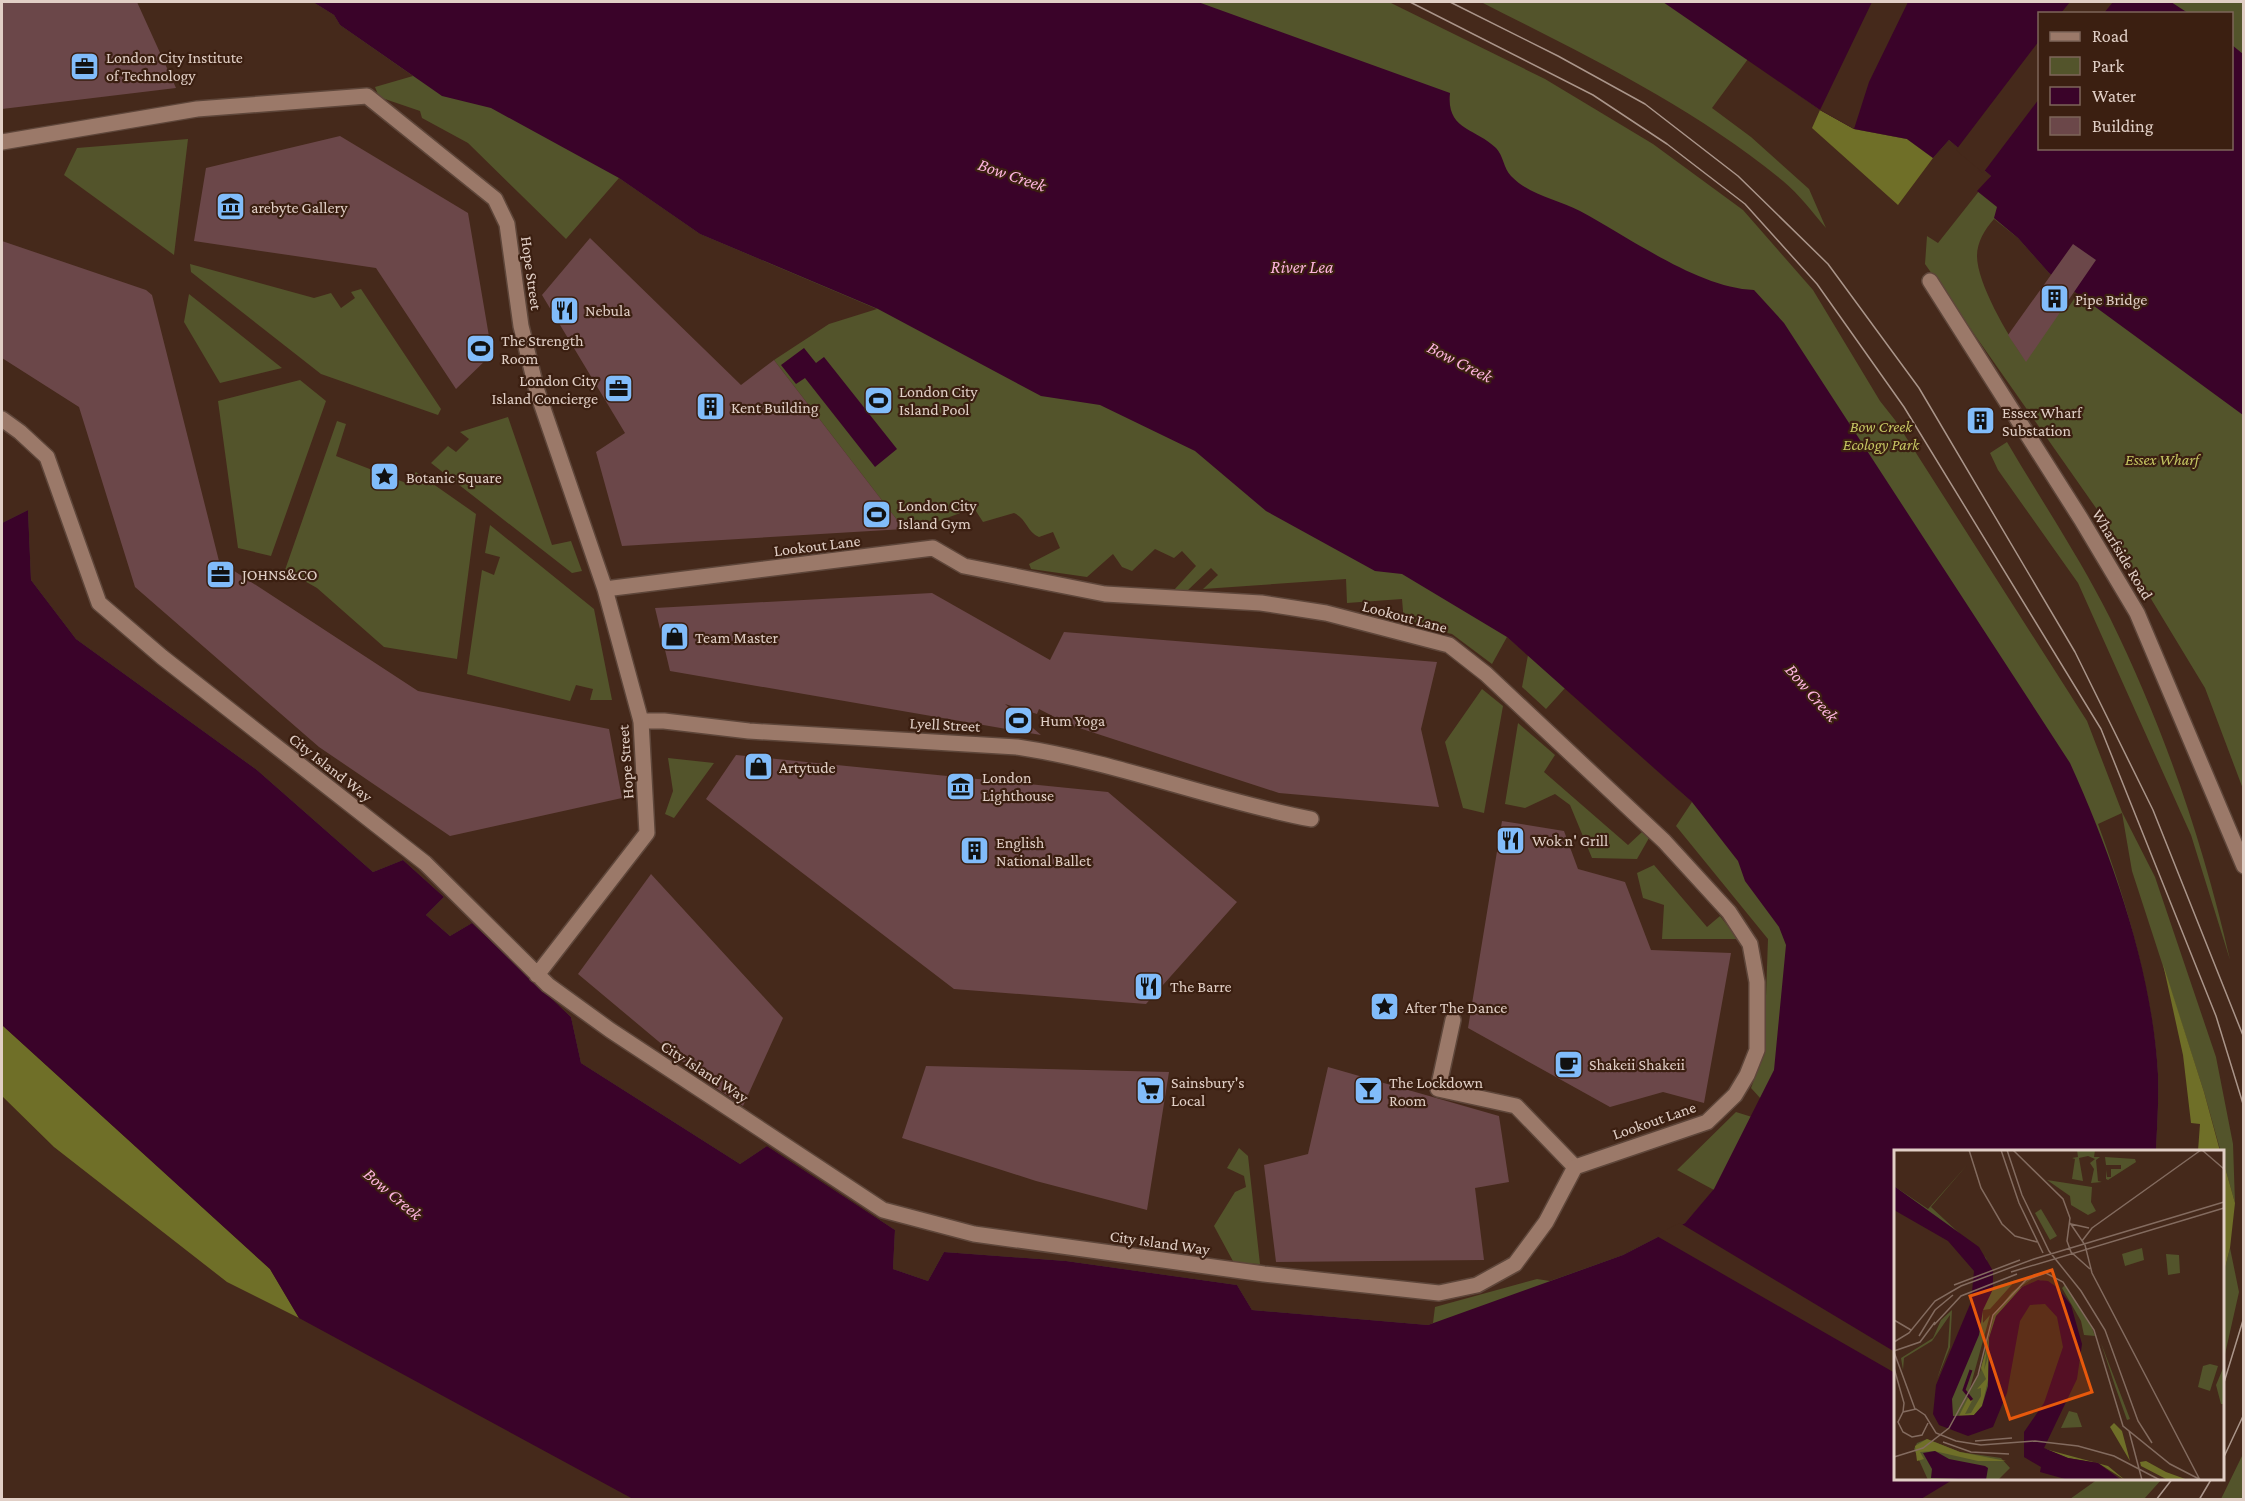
<svg xmlns="http://www.w3.org/2000/svg" width="2245" height="1501" viewBox="0 0 2245 1501" font-family="'Crimson Pro',serif">
	<rect width="100%" height="100%" fill="#45291b"/>
	<path fill="#53542b" fill-rule="evenodd" d="M313,2L1696,674L1896,1152L1895,1235L1067,1430L48,662L2,523L28,510L31,580L76,639L257,770L373,872L403,860L444,897L426,915L450,936L472,923L571,1017L581,1063L740,1164L767,1146L895,1230L893,1269L928,1281L944,1252L1066,1261L1237,1285L1252,1310L1428,1325L1433,1323L1435,1307L1537,1279L1550,1281L1623,1255L1685,1223L1714,1190L1677,1170L1736,1112L1752,1117L1761,1099L1751,1088L1764,1052L1768,939L1676,826L1692,802L1566,687L1546,709L1522,687L1528,655L1507,637L1492,664L1452,634L1404,623L1402,599L1347,603L1346,579L1203,589L1218,575L1211,568L1187,591L1176,592L1174,590L1196,566L1182,551L1174,558L1155,549L1132,571L1122,567L1113,554L1087,577L1031,569L1029,564L1060,548L1053,532L1039,537C1027,532 1026,518 1014,513L983,522L974,508L925,526L922,521L904,529L774,360L829,324L877,309L700,234L619,178L566,239L468,143L422,118L420,111L379,97L375,87L413,76L340,25L334,15Z
		M933,2H1389L1545,79L1653,144L1743,210L1813,290L1880,401L1895,420L2087,721L2122,812L2155,877L2216,1057L2233,1144L2235,1203L2204,1092L2132,871L2122,813L2098,824C2126,900 2153,992 2158,1074C2159,1099 2157,1126 2156,1151Z
		M1481,2H1783L2243,343V789L2205,688L2096,508L1925,264L1927,236L1938,243L1991,176L1949,140L1933,158L1907,139L1854,129L1820,110L1748,59L1712,108L1751,137L1809,189L1826,228C1813,213 1799,194 1783,181C1692,106 1585,55 1481,2ZM1994,219L2018,238L2049,273L2078,293L2068,308L2064,306L2024,358C2008,336 1977,283 1977,256C1977,242 1985,229 1994,219Z
		M2062,2H2243V150L2232,143V14L2076,13Z
		M188,139L174,255L64,175L77,148Z
		M190,264L314,298L331,293L341,308L355,298L351,292L361,289L441,409L438,415L321,374L191,272Z
		M189,294L282,368L220,383L184,322Z
		M300,380L326,401L271,556L238,548L218,401Z
		M508,417L552,545L571,541L582,571L572,573L431,463L448,446L456,452L469,439L460,432Z
		M337,421L346,424L336,456L406,483L416,472L476,514L457,659L384,647L317,588L285,570Z
		M2007,442C2041,500 2080,558 2110,618C2164,728 2203,842 2230,960L2191,835L2078,583L1998,470L1990,453Z
		M490,525L594,609L612,700H590L593,689L576,685L570,701L467,674L482,570L494,575L500,557L485,553Z
		M1482,689L1503,706L1484,813L1463,808L1445,742Z
		M1518,723L1555,755L1544,772L1628,845L1642,832L1649,838L1637,859L1592,858L1570,805L1555,794L1525,808L1505,804Z
		M668,758L714,763L674,818L665,814L673,791Z
		M1654,865L1707,927L1720,916L1738,939H1662L1664,905L1643,898L1637,873Z
		M1239,1148L1248,1156L1260,1264L1234,1263L1214,1226L1235,1192L1246,1187L1244,1176L1227,1168Z
		M2230,1248L2239,1292L2223,1363V1276Z
		M2243,1454V1499H2221Z
		M2098,1479V1478L2162,1479L2144,1499H2070Z"/>
	<path fill="#6f6f28" d="M1820,110L1854,129L1907,139L1933,158L1898,205L1812,128Z
		M2163,964L2204,1092L2220,1151H2198L2200,1124L2191,1123L2183,1055Z
		M2,1025L270,1269L299,1318L227,1282L54,1147L2,1096Z
		M2223,1160L2235,1203L2230,1248L2223,1276Z"/>
	<path fill="#3a0329" d="M313,2H1198L1450,93C1446,130 1475,128 1496,148C1503,155 1504,169 1511,176C1529,195 1557,199 1580,211C1629,237 1698,288 1754,290L1784,323L2070,763C2113,858 2152,969 2158,1074C2159,1100 2157,1126 2156,1151L1896,1152V1478L1954,1479L1921,1499H633L299,1318L270,1269L2,1025V523L28,510L31,580L76,639L257,770L373,872L403,860L444,897L426,915L450,936L472,923L571,1017L581,1063L740,1164L767,1146L895,1230L893,1269L928,1281L944,1252L1066,1261L1237,1285L1252,1310L1428,1325L1623,1255L1685,1223L1714,1189L1774,1070L1786,945L1779,927L1745,881L1738,861L1692,802L1507,637L1402,574L1375,571L1266,511L1195,451L1100,405L1041,396L878,309L700,234L619,178L491,108L442,96L340,25L334,15Z
		M1663,2H2171L2188,13L2040,14V148H2232V45L2243,54V415L2049,273L2018,238L1994,218L1997,207L1977,191L1991,176L1949,140L1933,158L1907,139L1854,129L1820,110Z
		M804,348L816,363L824,357L897,449L875,467L805,378L796,384L781,365Z"/>
	<path fill="#45291b" d="M1872,2H1908L1869,82L1854,129L1820,110Z
		M2070,2H2113L2104,13H2061Z
		M2039,41V99L1983,173L1956,150Z
		M1680,1223L1895,1352V1373L1655,1235Z"/>
	<path fill="#6b4749" d="M2,2H137L176,88L2,109Z
		M340,136L468,213L492,354L456,389L376,268L194,241L206,168Z
		M590,238L741,385L774,360L904,529L622,546L596,452L625,433L542,295Z
		M2,241L146,290L152,295L219,561L418,691L609,729L622,798L450,836L319,747L135,587L79,407L2,358Z
		M2073,244L2096,260L2026,362L2008,335Z
		M932,593L1050,660L1064,632L1437,662L1421,729L1439,807L1279,793L1070,725L1039,709L1037,714L1005,704L1041,735L670,671L655,608Z
		M736,755L1108,792L1237,902L1146,1004L954,989L706,799Z
		M1502,821L1564,831L1578,869L1625,882L1651,950L1731,953L1704,1103L1663,1092L1610,1107L1468,1028Z
		M651,874L783,1018L743,1106L707,1082L578,974Z
		M926,1066L1169,1072L1147,1210L1036,1181L902,1138Z
		M1328,1067L1499,1116L1509,1182L1475,1188L1484,1260L1276,1262L1264,1165L1308,1154Z"/>
	<g fill="none" stroke-linecap="round" stroke-linejoin="round">
		<defs>
			<path id="pedestrian" d="M1930,281L2081,519L2137,613L2244,866
				M641,721H664L749,731L1017,747C1117,762 1212,800 1311,819
				M1453,1020L1438,1089L1516,1106L1575,1167"/>
			<path id="minor" d="M2,142L197,109L367,96L495,199L507,224L521,326L537,391L605,589L641,721L647,833L537,975
				M2,419L20,432L47,457L99,603L162,657L425,863L548,985L610,1030L883,1210L974,1234L1264,1274L1439,1293L1477,1285L1515,1264L1546,1222L1575,1167L1707,1122L1735,1095L1747,1075L1757,1050V982L1750,944L1729,912L1664,841L1486,674L1449,645L1326,613L1261,603L1105,594L964,566L933,548L605,589"/>
		</defs>
		<use href="#pedestrian" stroke="#5e463a" stroke-width="18"/>
		<use href="#minor" stroke="#5e463a" stroke-width="18"/>
		<use href="#pedestrian" stroke="#9b7969" stroke-width="15"/>
		<use href="#minor" stroke="#9b7969" stroke-width="15"/>
		<path stroke="#aa958a" stroke-width="1.5" d="M1410,2L1593,95L1667,144L1745,204L1817,284L1904,407L2101,729L2216,1016L2244,1107
			M1450,2L1558,56L1645,104L1738,176L1828,264L1919,388L2075,652L2153,810L2244,1038
			M2222,1389L2244,1317
			M2222,1461L2244,1414
			M2156,1500L2173,1478
			M2199,1500L2212,1478"/>
	</g>
	<defs>
		<symbol id="office-square" viewBox="-11 -11 22 22"><rect x="-9" y="-9" width="18" height="18" rx="4" fill="#81bcfa" stroke="#3b1f11"/><path d="M-6-3h4V-5.5h4V-3h4V5H-6ZM-1-4.5V-3h2v-1.5ZM-6 0V1H6V0Z" fill="#111"/></symbol>
		<symbol id="museum-square" viewBox="-11 -11 22 22"><rect x="-9" y="-9" width="18" height="18" rx="4" fill="#81bcfa" stroke="#3b1f11"/><path d="M0-6L6-3V-2H-6V-3ZM-5-1h2V3h-2ZM-1-1h2V3h-2ZM3-1h2V3H3ZM-6 4H6V6H-6Z" fill="#111"/></symbol>
		<symbol id="building-square" viewBox="-11 -11 22 22"><rect x="-9" y="-9" width="18" height="18" rx="4" fill="#81bcfa" stroke="#3b1f11"/><path d="M-4-6H4V6H1V3H-1V6H-4ZM-2.5-4.3h1.7v1.8h-1.7ZM.8-4.3h1.7v1.8H.8ZM-2.5-1h1.7V.8h-1.7ZM.8-1h1.7V.8H.8Z" fill="#111"/></symbol>
		<symbol id="restaurant-square" viewBox="-11 -11 22 22"><rect x="-9" y="-9" width="18" height="18" rx="4" fill="#81bcfa" stroke="#3b1f11"/><path d="M-5-6h1v4h1v-4h1v4h1v-4h1v5L-1.5 .5V6h-2V.5L-5-1ZM5-6V6H3V1.5H1.5Q1.5-4 5-6Z" fill="#111"/></symbol>
		<symbol id="stadium-square" viewBox="-11 -11 22 22"><rect x="-9" y="-9" width="18" height="18" rx="4" fill="#81bcfa" stroke="#3b1f11"/><path d="M0-5a6.5 5 0 1 0 0 10a6.5 5 0 1 0 0-10ZM-3.5-1.8h7v3.6h-7Z" fill="#111"/></symbol>
		<symbol id="sight-square" viewBox="-11 -11 22 22"><rect x="-9" y="-9" width="18" height="18" rx="4" fill="#81bcfa" stroke="#3b1f11"/><path d="M0-6L1.8-2.2L6-1.7L2.9 1.2L3.7 5.4L0 3.3L-3.7 5.4L-2.9 1.2L-6-1.7L-1.8-2.2Z" fill="#111"/></symbol>
		<symbol id="shop-square" viewBox="-11 -11 22 22"><rect x="-9" y="-9" width="18" height="18" rx="4" fill="#81bcfa" stroke="#3b1f11"/><path d="M-5-2.5h2.3a2.7 3.5 0 0 1 5.4 0H5L5.5 6h-11ZM-1.5-2.5h3a1.5 2.3 0 0 0-3 0Z" fill="#111"/></symbol>
		<symbol id="cafe-square" viewBox="-11 -11 22 22"><rect x="-9" y="-9" width="18" height="18" rx="4" fill="#81bcfa" stroke="#3b1f11"/><path d="M-5.5-4.5H6V0H3Q3 3.5 0 3.5H-2.5Q-5.5 3.5-5.5 0ZM3-3.2v2h1.7v-2ZM-6 4.5H4V6H-6Z" fill="#111"/></symbol>
		<symbol id="supermarket-square" viewBox="-11 -11 22 22"><rect x="-9" y="-9" width="18" height="18" rx="4" fill="#81bcfa" stroke="#3b1f11"/><path d="M-6-5.5h2.5l.6 2H6L4.5 2H-2.5L-4.4-4H-6ZM-1.5 3.2a1.3 1.3 0 1 0 .1 0ZM3 3.2a1.3 1.3 0 1 0 .1 0Z" fill="#111"/></symbol>
		<symbol id="bar-square" viewBox="-11 -11 22 22"><rect x="-9" y="-9" width="18" height="18" rx="4" fill="#81bcfa" stroke="#3b1f11"/><path d="M-6-5H6L.8 .8V4.5H3.5V6h-7V4.5H-.8V.8Z" fill="#111"/></symbol>
	</defs>
	<g fill-rule="evenodd">
		<use href="#office-square" x="68" y="50" width="33" height="33"/>
		<use href="#museum-square" x="214" y="190" width="33" height="33"/>
		<use href="#building-square" x="2038" y="282" width="33" height="33"/>
		<use href="#restaurant-square" x="548" y="294" width="33" height="33"/>
		<use href="#stadium-square" x="464" y="332" width="33" height="33"/>
		<use href="#office-square" x="602" y="372" width="33" height="33"/>
		<use href="#stadium-square" x="862" y="384" width="33" height="33"/>
		<use href="#building-square" x="694" y="390" width="33" height="33"/>
		<use href="#building-square" x="1964" y="404" width="33" height="33"/>
		<use href="#sight-square" x="368" y="460" width="33" height="33"/>
		<use href="#stadium-square" x="860" y="498" width="33" height="33"/>
		<use href="#office-square" x="204" y="558" width="33" height="33"/>
		<use href="#shop-square" x="658" y="620" width="33" height="33"/>
		<use href="#stadium-square" x="1002" y="704" width="33" height="33"/>
		<use href="#shop-square" x="742" y="750" width="33" height="33"/>
		<use href="#museum-square" x="944" y="770" width="33" height="33"/>
		<use href="#restaurant-square" x="1494" y="824" width="33" height="33"/>
		<use href="#building-square" x="958" y="834" width="33" height="33"/>
		<use href="#restaurant-square" x="1132" y="970" width="33" height="33"/>
		<use href="#sight-square" x="1368" y="990" width="33" height="33"/>
		<use href="#cafe-square" x="1552" y="1048" width="33" height="33"/>
		<use href="#supermarket-square" x="1134" y="1074" width="33" height="33"/>
		<use href="#bar-square" x="1352" y="1074" width="33" height="33"/>
	</g>
	<g text-anchor="middle" stroke-width="4.5" stroke-linejoin="round" paint-order="stroke">
		<g font-size="16" fill="#e1cfc6" stroke="#3b1f11" text-anchor="start">
			<text x="106" y="63">London City Institute<tspan x="106" dy="18">of Technology</tspan></text>
			<text x="251" y="213">arebyte Gallery</text>
			<text x="2075" y="305">Pipe Bridge</text>
			<text x="585" y="316">Nebula</text>
			<text x="501" y="346">The Strength<tspan x="501" dy="18">Room</tspan></text>
			<text x="598" y="386" text-anchor="end">London City<tspan x="598" dy="18">Island Concierge</tspan></text>
			<text x="899" y="397">London City<tspan x="899" dy="18">Island Pool</tspan></text>
			<text x="731" y="413">Kent Building</text>
			<text x="2002" y="418">Essex Wharf<tspan x="2002" dy="18">Substation</tspan></text>
			<text x="406" y="483">Botanic Square</text>
			<text x="898" y="511">London City<tspan x="898" dy="18">Island Gym</tspan></text>
			<text x="242" y="580">JOHNS&amp;CO</text>
			<text x="695" y="643">Team Master</text>
			<text x="1040" y="726">Hum Yoga</text>
			<text x="779" y="773">Artytude</text>
			<text x="982" y="783">London<tspan x="982" dy="18">Lighthouse</tspan></text>
			<text x="1532" y="846">Wok n' Grill</text>
			<text x="996" y="848">English<tspan x="996" dy="18">National Ballet</tspan></text>
			<text x="1170" y="992">The Barre</text>
			<text x="1405" y="1013">After The Dance</text>
			<text x="1589" y="1070">Shakeii Shakeii</text>
			<text x="1171" y="1088">Sainsbury's<tspan x="1171" dy="18">Local</tspan></text>
			<text x="1389" y="1088">The Lockdown<tspan x="1389" dy="18">Room</tspan></text>
		</g>
		<g font-size="16" fill="#e1cfc6" stroke="#3b1f11">
			<text transform="translate(532 273) rotate(82)" y="6">Hope Street</text>
			<text transform="translate(817 545) rotate(-7)" y="6">Lookout Lane</text>
			<text transform="translate(2123 554) rotate(59)" y="6">Wharfside Road</text>
			<text transform="translate(1405 616) rotate(15)" y="6">Lookout Lane</text>
			<text transform="translate(945 724) rotate(3)" y="6">Lyell Street</text>
			<text transform="translate(625 762) rotate(-94)" y="6">Hope Street</text>
			<text transform="translate(331 767) rotate(38)" y="6">City Island Way</text>
			<text transform="translate(705 1071) rotate(33)" y="6">City Island Way</text>
			<text transform="translate(1654 1120) rotate(-19)" y="6">Lookout Lane</text>
			<text transform="translate(1160 1242) rotate(8)" y="6">City Island Way</text>
		</g>
		<g font-size="16" font-style="italic" fill="#c5c662" stroke="#3b1f11">
			<text x="1881" y="432">Bow Creek<tspan x="1881" dy="18">Ecology Park</tspan></text>
			<text x="2162" y="465">Essex Wharf</text>
		</g>
		<g font-size="18" font-style="italic" fill="#fcb3dc" stroke="#3b1f11">
			<text transform="translate(1012 175) rotate(19)" y="6">Bow Creek</text>
			<text x="1302" y="273">River Lea</text>
			<text transform="translate(1460 362) rotate(27)" y="6">Bow Creek</text>
			<text transform="translate(1812 693) rotate(49)" y="6">Bow Creek</text>
			<text transform="translate(393 1194) rotate(40)" y="6">Bow Creek</text>
		</g>
	</g>
	<g transform="translate(1894 1150)">
		<rect width="330" height="330" fill="#45291b"/>
		<path d="M183,0H201L200,7H206L202,10L204,31L208,32L197,33L200,19L196,13L201,9L194,6L185,8L189,31L178,29L181,9L178,8L184,7ZM211,7L241,9L242,12L214,30L212,29V20L213,27H217V19H227V15H212ZM73,15L37,57L92,108L99,137L122,130L96,159L89,160V173L96,165L75,242L86,222L100,165L118,142L126,136L139,127L142,126L123,139L146,130L158,134L138,133L93,256L65,275L53,258L97,128L0,36L34,59ZM153,30L198,37L197,52L202,61L194,65L177,55L176,46ZM147,59L163,86L156,90L141,63ZM248,98L250,110L231,116L228,104ZM272,104L285,105L286,123L274,125ZM171,135L198,178L201,186L190,185L187,171L168,138ZM58,160L56,197L43,229L54,197L56,165L38,191L10,208L9,220L7,208L39,188L47,170ZM207,193L236,269L233,270L221,236ZM316,214L324,216L316,241L304,237L309,216ZM330,216V254H327L322,235ZM175,261L183,263L188,277L167,278ZM33,289L66,302L107,308L116,318L104,330H34L20,299L23,293Z" fill="#53542b"/>
		<path d="M93,198L90,220L95,204L94,230L88,256L80,265L64,268L75,246L79,249L71,264L77,263L87,246V238L83,239L92,229L87,218ZM220,273L228,281L236,311L216,277ZM33,289L66,302L112,311H84L40,301L26,302L30,309L23,311L21,296ZM151,299L214,316L231,330L204,313L174,308ZM252,311L272,322L294,330H274L247,316L246,312Z" fill="#6f6f28"/>
		<path d="M0,36L85,97L99,121V139L89,160L85,185L58,249L59,266L80,265L88,256L94,236L95,188L102,166L128,137L144,130L154,131L164,138L177,155L188,194L183,229L150,298L174,308L204,313L227,330L171,329L146,322L147,317L130,307V282L150,253L169,197L163,167L151,154L136,155L126,171L113,243L99,277L74,286L45,275L39,264L42,235L77,152L80,121L54,91L0,60ZM41,301L55,309L91,316L94,318L92,330L37,328L38,319L29,303Z" fill="#3a0329"/>
		<path fill="none" stroke="#3a0329" stroke-width="3" d="M77,220L70,240L78,250"/>
		<path fill="none" stroke="#836b5f" stroke-width="1.5" d="M75,0L87,38L108,74L121,86L143,92M107,0L125,53L149,103M113,0L128,45L155,101L187,141L211,180L244,271L258,293M119,0L169,49L176,68L173,91L177,102L196,119M308,0L330,19M176,73L191,95L198,123L306,330M177,74L195,78M188,91L198,78L307,0M117,122L330,58M60,135L126,110M0,170L17,180M40,175L67,146L123,124M25,186L41,160L59,145M0,192L15,183L41,151L67,136L140,109L330,52M0,201L26,192L41,172M0,202L21,259M0,218L10,253L9,262M34,273L28,285L18,287L9,282L4,272L9,262L22,259L31,265L42,283L62,291L87,295L141,291L184,296L220,306L266,330M235,281L248,330M81,291L118,288M49,292L77,302L115,304M0,307L29,298L55,278L84,225L99,165L132,130L152,123L169,132L200,180L229,276L276,314L307,330"/>
		<path fill="#e8590c" fill-opacity="0.15" stroke="#e8590c" stroke-width="3" d="M158,120L198,242L116,269L76,146Z"/>
		<rect width="330" height="330" fill="none" stroke="#e1cfc6" stroke-width="3"/>
	</g>
	<rect width="2245" height="1501" fill="none" stroke="#e1cfc6" stroke-width="6"/>
	<rect x="2038" y="12" width="195" height="138" fill="#3b1f11" stroke="#7d6559" stroke-width="1.5"/>
	<rect x="2050" y="32" width="30" height="9" fill="#9b7969" stroke="#7d6559" stroke-width="1.5"/>
	<text x="2092" y="42" font-size="18" fill="#e1cfc6">Road</text>
	<rect x="2050" y="57" width="30" height="18" fill="#53542b" stroke="#7d6559" stroke-width="1.5"/>
	<text x="2092" y="72" font-size="18" fill="#e1cfc6">Park</text>
	<rect x="2050" y="87" width="30" height="18" fill="#3a0329" stroke="#7d6559" stroke-width="1.5"/>
	<text x="2092" y="102" font-size="18" fill="#e1cfc6">Water</text>
	<rect x="2050" y="117" width="30" height="18" fill="#6b4749" stroke="#7d6559" stroke-width="1.5"/>
	<text x="2092" y="132" font-size="18" fill="#e1cfc6">Building</text>
</svg>
